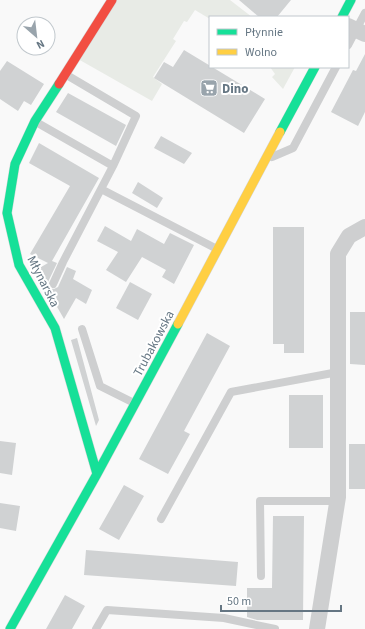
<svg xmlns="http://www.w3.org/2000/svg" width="365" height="629" viewBox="0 0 365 629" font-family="'Source Sans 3',sans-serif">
	<rect width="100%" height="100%" fill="#f9f9f9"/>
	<path fill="#e8ebe6" d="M117,0H230L252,17H210V19L195,10L187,22L184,21L173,39L176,41L153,77L162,84L152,101L78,59Z
		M270,67H295L283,89L272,77L275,74Z"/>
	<path fill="#d0d2d3" d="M239,0H291L277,17H259Z
		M184,50L265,99L244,133L154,78L164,62L173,67Z
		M365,54V112L358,126L331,112L353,70L356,71Z
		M7,61L44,84L31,105L24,101L18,111L0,99V71Z
		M68,93L126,125L116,146L56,112Z
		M161,136L192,153L184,164L154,148Z
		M39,143L99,178L52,261L57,263L48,282V285L50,289H54L58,287L67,267L76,271L73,279L92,290L86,304L76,298L64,319L36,270L48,263L30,254L70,186L29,163Z
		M138,182L163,198L157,208L132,193Z
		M105,226L131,241L137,229L164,244L170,233L194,245L174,284L162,277L166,270L142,257L126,282L106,270L118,252L97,241Z
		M273,227H304V353H284V344H273Z
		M130,282L152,294L138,320L116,308Z
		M350,312H365V365L350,364Z
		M207,333L230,346L184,431L190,434L168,474L139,459Z
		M77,338L99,420L96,426L71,340Z
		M289,395H323V448H289Z
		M0,441L16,443L12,475L0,473Z
		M349,444H365V489H349Z
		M124,485L144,496L119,540L99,529Z
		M0,503L20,506L16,531L0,528Z
		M273,516H304L303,620H257L247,617V588H272Z
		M86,550L238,562L236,586L84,575Z
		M65,595L85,606L72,629H46Z"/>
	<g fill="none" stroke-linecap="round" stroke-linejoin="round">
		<defs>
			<path id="fast" d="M342,17L351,0
				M59,84L35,121L15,164L7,213L19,265L55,328L97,474
				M280,132L315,67
				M10,629L97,474L178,324"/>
			<path id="slow" d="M178,324L280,132"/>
			<path id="jam" d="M59,84L112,0"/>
		</defs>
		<use href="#fast" stroke="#d5d6d7" stroke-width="10"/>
		<use href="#slow" stroke="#d5d6d7" stroke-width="10"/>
		<use href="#jam" stroke="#d5d6d7" stroke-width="10"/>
		<path stroke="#cecfd0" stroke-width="8" d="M348,45L365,13
			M65,74L136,116L113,166
			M36,122L113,166L63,262L53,284
			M272,157L293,148L336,67
			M101,189L217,249
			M82,329L100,386L134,403
			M161,519L231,392L338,372
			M261,576L260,501H337
			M96,629L107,610L224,618L275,629"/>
		<path stroke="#cecfd0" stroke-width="16" d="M348,26L365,34
			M317,629L338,497V254L349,236L365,227"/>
		<use href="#fast" stroke="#16e098" stroke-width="9"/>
		<use href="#slow" stroke="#ffcf43" stroke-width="9"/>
		<use href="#jam" stroke="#f24e42" stroke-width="9"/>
	</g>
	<defs>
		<symbol id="supermarket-square" viewBox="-11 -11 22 22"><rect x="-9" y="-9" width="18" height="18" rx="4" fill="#99a4ac" stroke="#fff"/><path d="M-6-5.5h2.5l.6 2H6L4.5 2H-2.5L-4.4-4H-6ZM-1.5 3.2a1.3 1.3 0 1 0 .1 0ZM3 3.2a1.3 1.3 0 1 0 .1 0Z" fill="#fff"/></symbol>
	</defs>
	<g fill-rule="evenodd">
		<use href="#supermarket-square" x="199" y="78" width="20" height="20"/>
	</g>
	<g text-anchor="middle" stroke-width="4" stroke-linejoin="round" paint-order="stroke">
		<g font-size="13" font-weight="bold" fill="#657683" stroke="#fff" text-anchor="start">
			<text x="222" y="93">Dino</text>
		</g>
		<g font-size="13" fill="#657683" stroke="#fff">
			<text transform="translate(44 281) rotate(63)" y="5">Młynarska</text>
			<text transform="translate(153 343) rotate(-62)" y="5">Trubakowska</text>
		</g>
	</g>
	<rect x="209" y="16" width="140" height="52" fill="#ffffff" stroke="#c1c8cd"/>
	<rect x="217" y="29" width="20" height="6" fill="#16e098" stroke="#c1c8cd"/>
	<text x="245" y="36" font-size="12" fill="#657683">Płynnie</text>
	<rect x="217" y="49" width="20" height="6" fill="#ffcf43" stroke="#c1c8cd"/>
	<text x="245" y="56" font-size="12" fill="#657683">Wolno</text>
	<g transform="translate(36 36) rotate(152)"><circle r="19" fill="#ffffff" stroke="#c1c8cd"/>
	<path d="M0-3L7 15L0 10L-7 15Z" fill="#99a4ac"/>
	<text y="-6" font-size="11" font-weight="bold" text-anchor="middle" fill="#657683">N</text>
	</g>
	<path d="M221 605v6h120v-6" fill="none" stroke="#657683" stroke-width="2"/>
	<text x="227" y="605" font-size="12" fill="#657683" stroke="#ffffff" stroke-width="3" paint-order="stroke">50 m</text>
</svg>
